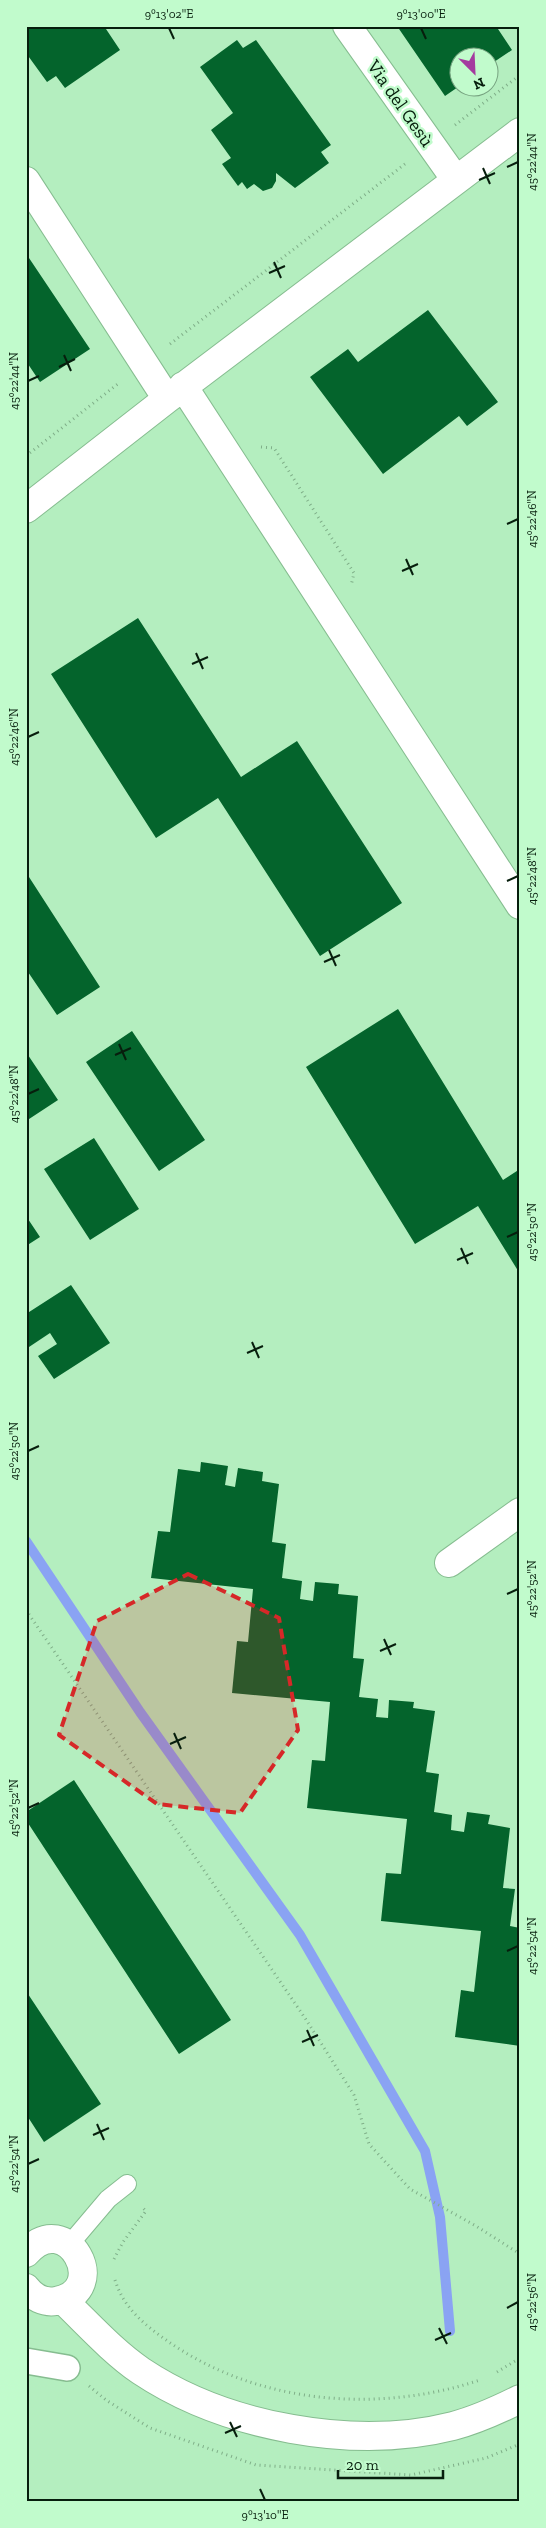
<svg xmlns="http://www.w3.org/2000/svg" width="546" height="2528" viewBox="0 0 546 2528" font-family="'Zilla Slab',serif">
	<rect width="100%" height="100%" fill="#b4eebf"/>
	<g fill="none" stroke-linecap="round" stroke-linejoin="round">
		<path stroke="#8aa3f3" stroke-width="10" d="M26,1541L140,1712L300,1935L425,2151L440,2217L450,2331"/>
	</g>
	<path fill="#04642c" d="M26,26H104L120,50L65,88L56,76L47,82L26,53Z
		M397,26H496L512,50L488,66V58H458V87L445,96Z
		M237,40L243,48L256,40L331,145L321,152L329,163L295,188L276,173V181L272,188L263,191L254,184L247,189L242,182L238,186L222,164L231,158L211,130L233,113L200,67Z
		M29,258L90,349L40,382L26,361V260Z
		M428,310L498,402L467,426L459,416L383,474L310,377L348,349L358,362Z
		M138,618L241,777L297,741L402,903L320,956L218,798L156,838L51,674Z
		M29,877L100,987L57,1015L26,969V879Z
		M398,1009L503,1180L520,1169V1274L478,1206L415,1244L306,1067Z
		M132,1031L205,1140L159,1171L86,1062Z
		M26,1052L58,1100L26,1121Z
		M94,1138L139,1209L90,1240L44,1169Z
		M26,1216L40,1237L26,1246Z
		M71,1285L110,1343L54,1379L38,1356L57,1344L50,1333L26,1349V1314Z
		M201,1462L228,1466L225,1485L235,1487L238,1468L263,1472L262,1481L279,1484L272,1542L286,1544L282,1578L302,1581L300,1599L313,1601L315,1582L339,1584L338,1594L358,1596L353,1658L364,1659L359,1697L378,1699L376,1717L388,1718L389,1700L414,1702L413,1708L435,1711L426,1772L439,1774L434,1812L452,1815L451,1830L464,1832L467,1812L490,1815L488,1824L510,1828L503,1888L515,1889L510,1926L520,1928V2046L455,2037L461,1990L474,1992L481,1931L381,1921L386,1873L401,1874L407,1819L307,1808L312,1760L325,1761L330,1702L232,1693L237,1641L248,1642L253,1589L151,1578L158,1531L170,1532L178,1469L200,1472Z
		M74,1780L231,2020L179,2054L26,1820V1812Z
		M26,1991L101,2104L44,2142L26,2114Z"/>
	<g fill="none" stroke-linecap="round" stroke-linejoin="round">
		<defs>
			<path id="service" d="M69,2245L108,2199L127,2184"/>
			<path id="pedestrian" d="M26,2361L67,2368"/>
			<path id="minor" d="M347,26L456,180
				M26,181L167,399
				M183,386L520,905
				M26,509L167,399L520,132
				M449,1563L520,1512
				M26,2253C67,2206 113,2291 56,2301C44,2303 33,2297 26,2288
				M63,2300C88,2324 112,2351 141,2371C225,2427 354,2451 453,2426C476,2420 498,2410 520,2399"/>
		</defs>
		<use href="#service" stroke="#86bd90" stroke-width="20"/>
		<use href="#pedestrian" stroke="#86bd90" stroke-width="28"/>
		<use href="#minor" stroke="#86bd90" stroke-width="30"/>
		<path stroke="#7fae88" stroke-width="3" stroke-dasharray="1 4" stroke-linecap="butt" d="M455,125L520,75
			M170,344L405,164
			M261,447L274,448L354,573L351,586
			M26,456L119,383
			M26,1610L305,2018L354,2095L369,2144L410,2189L476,2226L520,2254
			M114,2259L123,2242L146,2211L142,2207
			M115,2280C124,2309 146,2326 169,2342C258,2404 378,2414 480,2380
			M497,2372L520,2358
			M89,2386L106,2400L150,2428L256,2465L411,2475L486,2458L520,2444"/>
		<use href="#service" stroke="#fff" stroke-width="18"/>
		<use href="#pedestrian" stroke="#fff" stroke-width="25"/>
		<use href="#minor" stroke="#fff" stroke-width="28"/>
	</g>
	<path fill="#d62828" fill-opacity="0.2" stroke="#d62828" stroke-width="4" stroke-dasharray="10 6" stroke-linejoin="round" d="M188,1574L279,1618L298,1730L240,1813L157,1804L59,1735L97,1621Z"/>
	<path fill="none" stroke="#071e0d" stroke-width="2" d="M169,28L174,39M421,28L426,39M507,167L518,162M483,168L490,184M479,180L495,173M274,262L281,278M269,273L285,266M64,355L71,371M59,367L75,359M28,381L39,376M507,524L518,519M406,559L413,575M402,571L418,564M196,653L203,669M192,664L208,657M28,737L39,732M507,881L518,876M329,950L336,966M324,962L340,955M119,1044L126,1060M115,1055L131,1048M28,1094L39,1089M507,1237L518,1232M461,1248L468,1264M457,1260L473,1253M252,1342L259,1358M247,1353L263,1346M28,1451L39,1446M507,1594L518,1589M384,1639L391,1655M380,1651L396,1644M174,1733L181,1749M170,1744L186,1737M28,1808L39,1803M507,1951L518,1946M307,2030L314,2046M302,2042L318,2035M97,2124L104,2140M93,2135L109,2128M28,2164L39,2159M507,2308L518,2302M439,2328L447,2344M435,2340L451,2333M230,2422L237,2437M225,2433L241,2426M260,2489L265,2500"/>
	<g text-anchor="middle" stroke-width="5" stroke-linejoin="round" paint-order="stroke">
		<g font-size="19" fill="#071e0d" stroke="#c1fbcc">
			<text transform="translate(401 103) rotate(55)" y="7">Via del Gesù</text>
		</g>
	</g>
	<rect width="546" height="2528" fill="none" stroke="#c1fbcc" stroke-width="55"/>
	<g transform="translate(474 72) rotate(156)"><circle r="24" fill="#c1fbcc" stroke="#77a380"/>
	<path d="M0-4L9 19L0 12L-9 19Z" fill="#a43c9f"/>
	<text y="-8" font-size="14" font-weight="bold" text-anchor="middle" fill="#071e0d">N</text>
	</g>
	<path d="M338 2470v8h105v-8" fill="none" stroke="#071e0d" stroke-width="2.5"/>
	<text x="346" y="2470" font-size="15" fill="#071e0d" stroke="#c1fbcc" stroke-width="4" paint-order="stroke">20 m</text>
	<rect x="28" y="28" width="490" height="2472" fill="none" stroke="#071e0d" stroke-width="2"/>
	<g font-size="12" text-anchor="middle" fill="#071e0d">
		<text x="169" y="18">9°13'02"E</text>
		<text x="421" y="18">9°13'00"E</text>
		<text transform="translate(532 162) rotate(-90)" y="4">45°22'44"N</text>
		<text transform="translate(14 381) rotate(-90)" y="4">45°22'44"N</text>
		<text transform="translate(532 519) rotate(-90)" y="4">45°22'46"N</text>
		<text transform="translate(14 737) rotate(-90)" y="4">45°22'46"N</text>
		<text transform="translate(532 876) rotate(-90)" y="4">45°22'48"N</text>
		<text transform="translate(14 1094) rotate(-90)" y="4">45°22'48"N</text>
		<text transform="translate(532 1232) rotate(-90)" y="4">45°22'50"N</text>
		<text transform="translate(14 1451) rotate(-90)" y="4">45°22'50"N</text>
		<text transform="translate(532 1589) rotate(-90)" y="4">45°22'52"N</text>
		<text transform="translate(14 1808) rotate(-90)" y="4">45°22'52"N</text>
		<text transform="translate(532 1946) rotate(-90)" y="4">45°22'54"N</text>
		<text transform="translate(14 2164) rotate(-90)" y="4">45°22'54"N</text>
		<text transform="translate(532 2302) rotate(-90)" y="4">45°22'56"N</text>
		<text x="265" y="2519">9°13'10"E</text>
	</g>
</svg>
